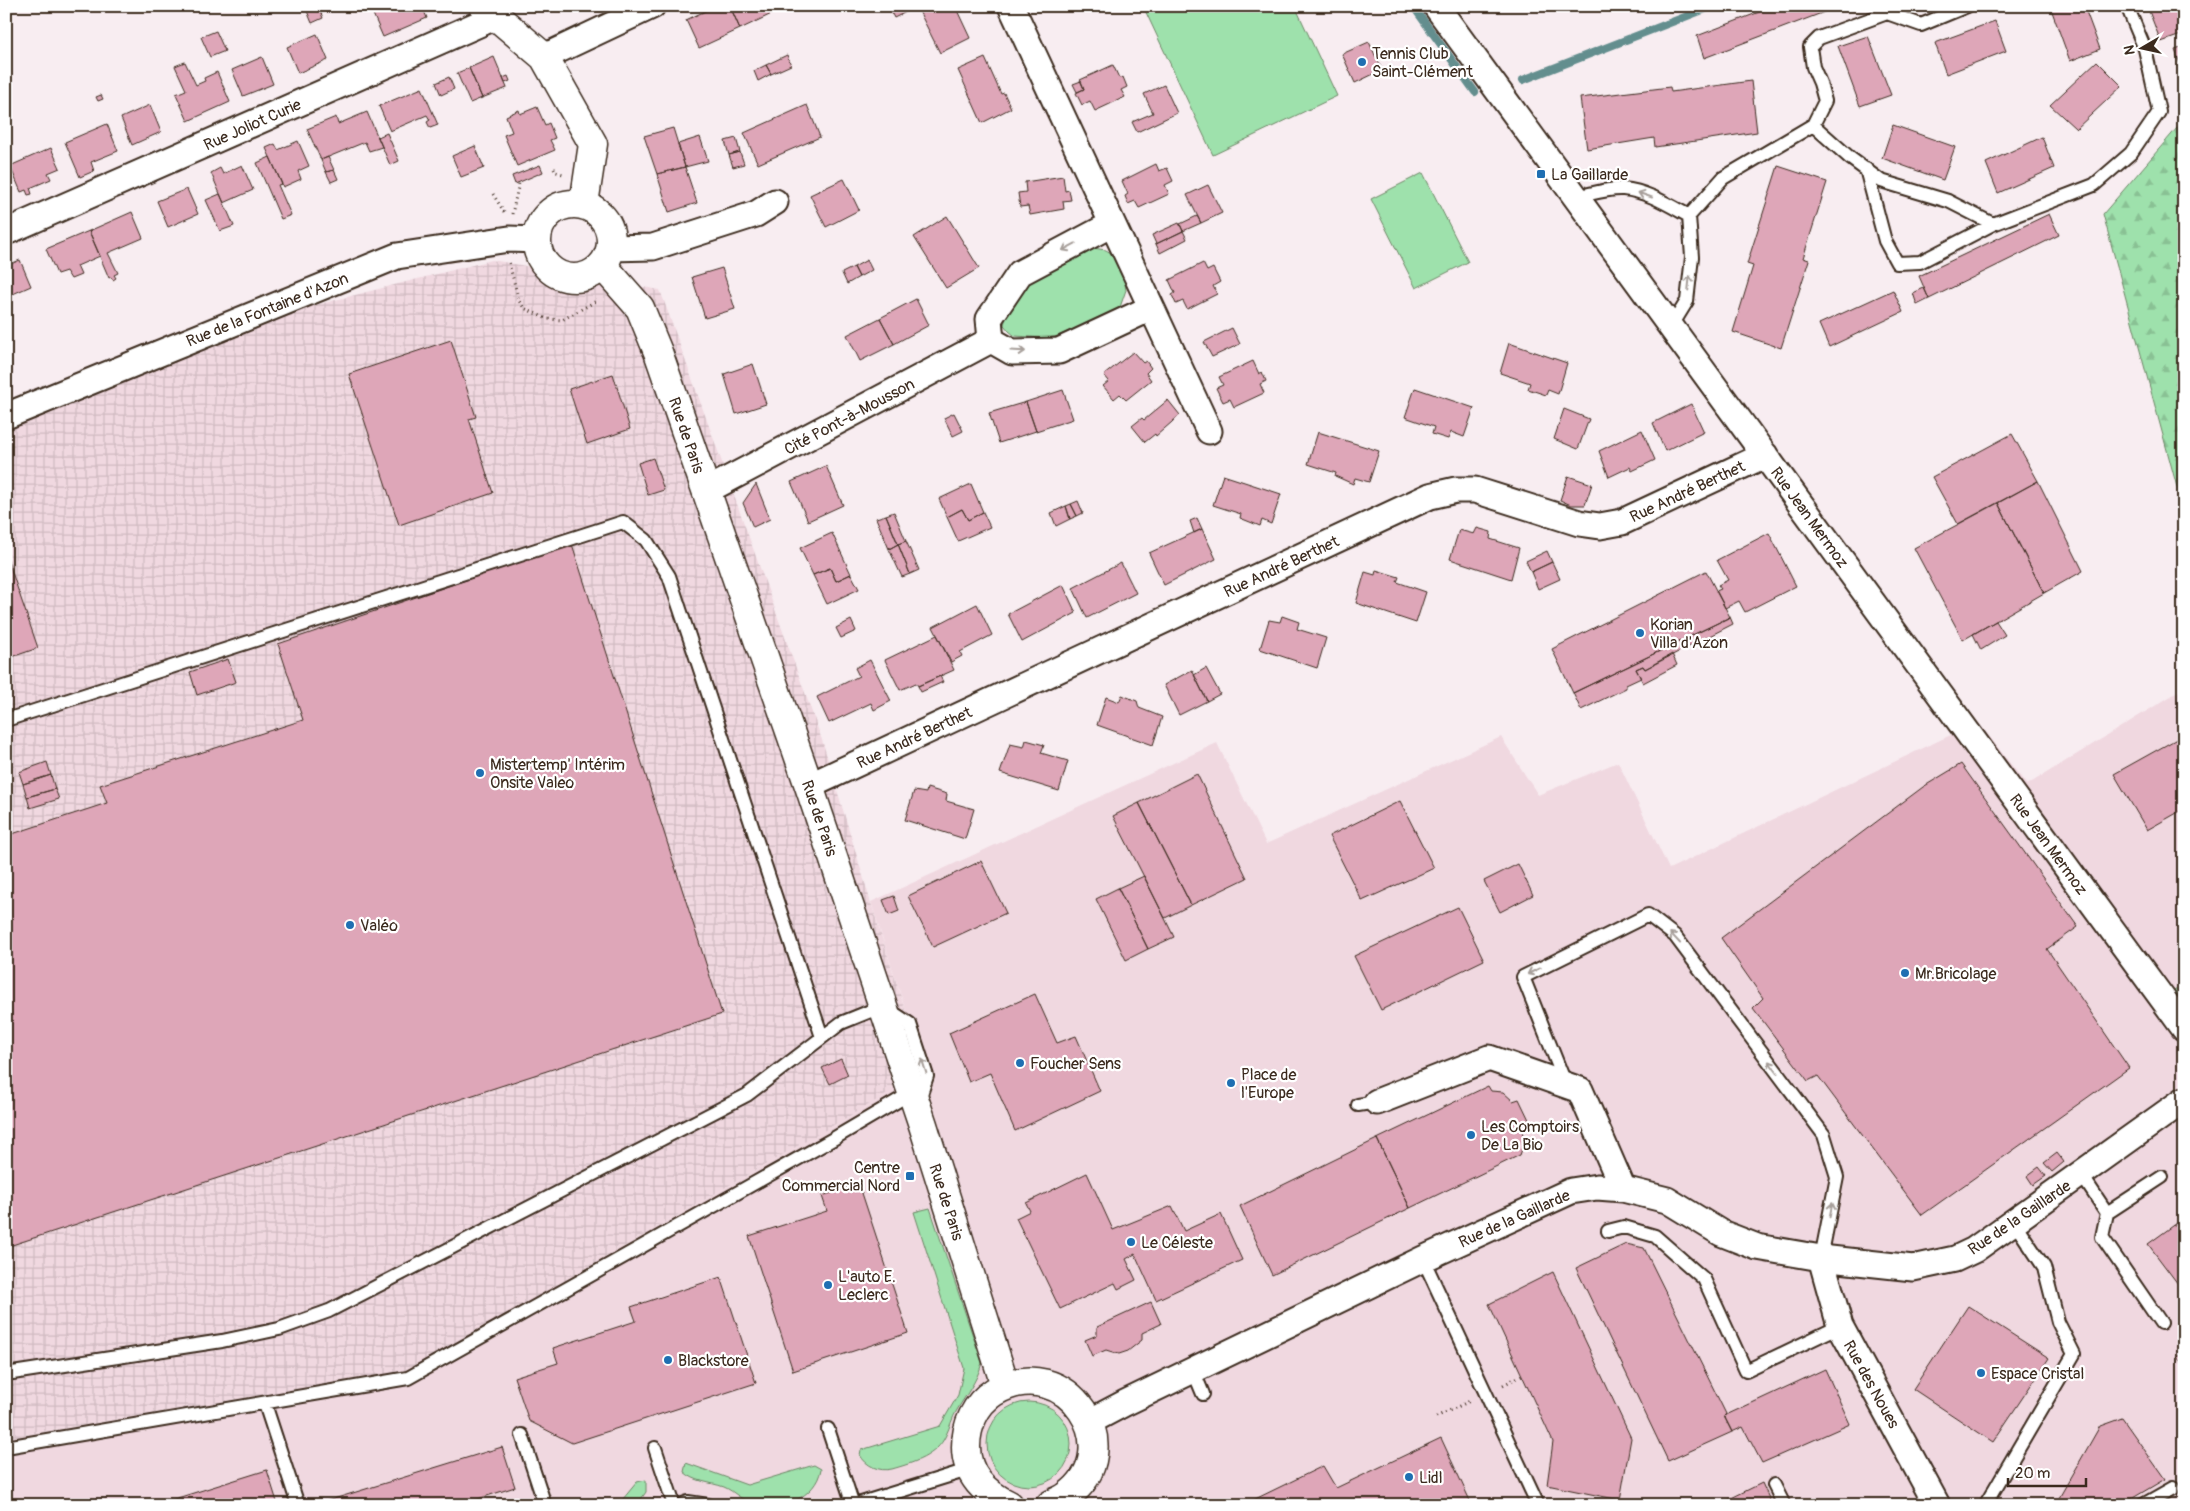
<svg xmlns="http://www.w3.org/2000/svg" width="2190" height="1511" viewBox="0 0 2190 1511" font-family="Pangolin,sans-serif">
	<defs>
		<pattern id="industrial-grid" width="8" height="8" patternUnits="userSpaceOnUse" patternTransform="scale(1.25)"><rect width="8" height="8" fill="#f0d8e0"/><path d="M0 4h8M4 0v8" fill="none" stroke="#cfbac0"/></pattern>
		<pattern id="forest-firs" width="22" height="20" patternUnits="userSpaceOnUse" patternTransform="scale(1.25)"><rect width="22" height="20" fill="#9ee1ac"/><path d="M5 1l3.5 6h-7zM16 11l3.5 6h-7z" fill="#89c194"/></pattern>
	</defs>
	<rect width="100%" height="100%" fill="#f8edf1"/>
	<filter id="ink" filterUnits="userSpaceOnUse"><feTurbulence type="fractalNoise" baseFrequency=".02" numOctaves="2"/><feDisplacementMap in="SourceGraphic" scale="10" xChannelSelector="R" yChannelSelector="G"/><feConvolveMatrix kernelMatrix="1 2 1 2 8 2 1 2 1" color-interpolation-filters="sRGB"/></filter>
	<g filter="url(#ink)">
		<path fill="#f0d8e0" d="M2184,688V985L2165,997L2184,1023V1505H6V1438L411,1370L925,1071L871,902L1217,743L1266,844L1501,737L1538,795L1618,762L1669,869L1978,722L2027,785Z"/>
		<path fill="url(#industrial-grid)" d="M492,260L660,290L822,740L871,903L925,1072L411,1370L6,1438V423L91,394L312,306Z"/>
		<path fill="#9ee1ac" stroke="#6c8665" d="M1143,6H1295L1337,96L1213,155Z
			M1423,173L1468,262L1416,288L1371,199Z
			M1093,248L1106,250L1114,255L1124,278L1126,290L1119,310L1058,336L1048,338L1015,336L1009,331L1004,325L1006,316L1021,286Z
			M2184,985V1023L2164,997Z
			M930,1208L982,1363C976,1383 967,1393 957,1410C952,1418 950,1427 946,1435C937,1456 913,1463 892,1469C879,1472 866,1466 860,1455L861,1450L940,1426L958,1395L964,1368L914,1212Z
			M987 1444a42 42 0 1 1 84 0a42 42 0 1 1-84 0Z
			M686,1463L747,1485L814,1465L821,1469C816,1498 781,1511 754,1504C743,1502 734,1491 724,1487C710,1482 695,1482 684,1472Z
			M646,1480V1492L637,1505H618L637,1482Z"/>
		<path fill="url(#forest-firs)" stroke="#6c8665" d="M2184,120V513L2103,214Z"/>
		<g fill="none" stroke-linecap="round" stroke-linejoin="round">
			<path stroke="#648e8e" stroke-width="8" d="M1413,6L1475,92
				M1523,80L1713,6"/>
		</g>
		<path fill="#dea6b8" stroke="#3b2a1e" d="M305,6H318L323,18L312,23Z
			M372,6H422L427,18L383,37L370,7Z
			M716,6H730L740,29L699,48L686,20Z
			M730,6H778L780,10L740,29Z
			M892,6H903L906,12L894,18L889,8Z
			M903,6H918L906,12Z
			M955,6L970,38L940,53L917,7Z
			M1775,6H1840L1704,58L1697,36Z
			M2050,6H2084L2100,49L2070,61Z
			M2147,6H2182L2184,34L2161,42Z
			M1995,21L2006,51L1946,74L1935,43Z
			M216,31L225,51L210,57L201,37Z
			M317,34L328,60L298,73L287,47Z
			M1868,36L1891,95L1860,106L1838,46Z
			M1369,42L1382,70L1355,83L1342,54Z
			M2184,47V75L2175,50Z
			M787,55L791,65L771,74L766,65Z
			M262,57L273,84L243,96L232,70Z
			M494,57L507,88L482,98L469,68Z
			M985,58L1001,94L1004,93L1011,108L982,123L958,70Z
			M2097,61L2122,86L2076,129L2050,105Z
			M185,62L196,85L205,81L204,78L217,72L230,102L188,121L176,94L186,90L175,66Z
			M766,65L771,74L758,81L754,71Z
			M1113,65L1119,78L1123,77L1127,87L1121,90L1125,97L1095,111L1090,101L1082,105L1076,93L1084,89L1080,80Z
			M469,68L482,98L470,103L457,73Z
			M508,76L510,81L505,83L503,78Z
			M449,77L454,89L441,95L436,83Z
			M1081,81L1084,89L1077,92L1073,84Z
			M1751,81L1757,132L1655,147L1654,138L1587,149L1580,98L1670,87L1671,92Z
			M1164,85L1177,113L1137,132L1132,122L1153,113L1144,94Z
			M422,88L438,125L430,128L427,122L430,120L427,115L390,131L379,106Z
			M101,95L103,99L98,101L96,97Z
			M150,105L161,132L132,145L121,118Z
			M807,105L820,137L758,164L744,133Z
			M537,107L545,125L549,123L555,138L550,140L555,150L517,166L504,135L512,132L506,116L519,110L520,114Z
			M367,112L382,147L369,151L365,142L321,160L307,129L336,117L338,124Z
			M107,124L118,151L91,162L94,171L80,177L65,142Z
			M1893,125L1955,147L1943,180L1882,158Z
			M673,128L685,167L657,174L644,136Z
			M387,133L399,161L390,165L378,137Z
			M700,137L708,161L685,167L678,144Z
			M2042,137L2054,168L1998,193L1986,163Z
			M736,138L740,152L729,155L725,141Z
			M298,141L309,166L298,171L301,179L283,187L266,148L275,144L278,150Z
			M475,146L484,168L461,177L452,156Z
			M51,148L60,168L48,173L51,179L30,188L32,194L28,195L26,190L21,192L10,166Z
			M740,152L744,164L733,167L729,155Z
			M270,157L282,184L278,185L291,215L281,219L257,163Z
			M328,157L334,170L326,172L321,160Z
			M1156,164L1159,171L1167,168L1173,181L1165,185L1169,194L1139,208L1135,201L1128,204L1125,196L1128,194L1122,181Z
			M242,165L253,190L224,203L211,173L220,168L223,174Z
			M540,165L543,172L515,184L512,176Z
			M1778,166L1827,182L1803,258L1809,260L1781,348L1733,332L1753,266L1747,264Z
			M685,167L697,203L669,212L657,174Z
			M334,170L338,179L331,182L326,172Z
			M1063,176L1065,191L1069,190L1071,200L1063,201L1064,209L1030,215L1028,206L1020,207L1018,193L1026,192L1025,182Z
			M844,179L859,210L826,227L810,195Z
			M1208,185L1222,213L1201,223L1187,195Z
			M187,189L198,214L168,227L157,201Z
			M220,194L234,226L220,231L206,200Z
			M132,212L143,238L108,253L118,273L114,275L116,278L113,280L111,277L109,278L89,231Z
			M2049,214L2059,235L1929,299L1919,276Z
			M947,216L979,268L946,288L914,237Z
			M1197,216L1201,223L1183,231L1180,224Z
			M1179,223L1183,231L1156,244L1152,235Z
			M89,231L100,256L77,266L81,275L71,279L66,271L57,274L46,249Z
			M1183,231L1187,239L1160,253L1156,244Z
			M20,260L31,286L6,297V266Z
			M867,260L872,270L859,277L854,267Z
			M1203,263L1207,271L1213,268L1220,282L1213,286L1217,294L1187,309L1183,301L1176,304L1172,295L1175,293L1169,280Z
			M854,267L859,277L847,284L842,273Z
			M722,268L735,309L705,318L692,277Z
			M1924,288L1929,299L1917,305L1913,293Z
			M1893,290L1903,312L1829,347L1819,324Z
			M916,299L929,325L894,344L880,318Z
			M880,318L894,344L860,361L847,335Z
			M1232,328L1240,344L1212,357L1204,342Z
			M451,340L476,417L469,419L493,493L399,525L349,374Z
			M1509,343L1567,363L1558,394L1548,390L1546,395L1528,389L1530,383L1500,373Z
			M1133,352L1143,363L1146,361L1151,368L1146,373L1151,380L1126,400L1120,394L1114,399L1103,386L1109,381L1104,375Z
			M1253,361L1259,374L1262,372L1266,381L1260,384L1264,393L1234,407L1230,399L1223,402L1216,388L1223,385L1219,377Z
			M753,364L766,404L736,414L724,374Z
			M613,374L630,429L587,444L569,389Z
			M1415,388L1474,408L1464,437L1451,432L1448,439L1432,434L1434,427L1405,417Z
			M1063,390L1073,419L1036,431L1026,402Z
			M1168,400L1180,415L1156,436L1155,434L1145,442L1132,426L1142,418L1144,420Z
			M1026,402L1036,431L999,443L989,413Z
			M1691,404L1704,432L1665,451L1653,423Z
			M1564,409L1589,419L1578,449L1554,439Z
			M954,413L963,431L953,436L944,418Z
			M1642,430L1655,460L1632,471L1630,467L1609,477L1599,451Z
			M1318,432L1379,451L1369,482L1355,478L1353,484L1335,476L1336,473L1308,464Z
			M2012,434L2038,481L1958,524L1932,477Z
			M653,458L664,490L648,495L638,463Z
			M826,466L843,505L808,521L791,482Z
			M1223,475L1281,494L1271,524L1262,520L1260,526L1240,518L1241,514L1213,505Z
			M1568,476L1592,484L1585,505H1571L1560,500Z
			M2038,481L2083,571L2044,593L1998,503Z
			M756,484L770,519L753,527L743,503Z
			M971,484L983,512L968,520L962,509L947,517L939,499Z
			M1078,501L1083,513L1077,516L1071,504Z
			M1998,503L2044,593L1963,640L1914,548Z
			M1071,504L1077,516L1070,519L1066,506Z
			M1066,506L1070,519L1056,526L1051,513Z
			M962,509L968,520L983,512L990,527L958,541L947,517Z
			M894,512L906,541L898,544L886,515Z
			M886,515L898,544L889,549L876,518Z
			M1197,518L1202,529L1194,533L1190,521Z
			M1477,528L1491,532L1490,539L1519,548L1511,579L1450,559L1459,530L1474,534Z
			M1202,529L1216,559L1164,585L1149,553Z
			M832,533L851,574L836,581L830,568L813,575L800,548Z
			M1769,533L1796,586L1745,612L1739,601L1725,608L1716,591L1721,589L1718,585L1728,580L1717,560Z
			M906,541L919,570L910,574L898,544Z
			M572,544L722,1014L6,1247V836L107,803L100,785L303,720L278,644Z
			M898,544L910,574L902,577L889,549Z
			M1547,551L1552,562L1531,572L1526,561Z
			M6,555L38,648L6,659Z
			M1552,562L1560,579L1538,589L1531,572Z
			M1121,563L1136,593L1087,618L1073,588Z
			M830,568L836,581L851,574L859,589L827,604L813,575Z
			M1376,570L1399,577L1397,582L1426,592L1416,623L1356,603L1365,572L1375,575Z
			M1706,571L1730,617L1573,693L1552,649Z
			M1063,585L1076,613L1022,642L1008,614Z
			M977,604L992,635L960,652L962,656L951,662L933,627Z
			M1282,616L1299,622L1297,629L1326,638L1317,668L1260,649L1269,620L1280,622Z
			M1730,617L1733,624L1645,669L1643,666L1636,669L1641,678L1626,685V688L1581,710L1573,693Z
			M851,620L856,631L841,638L836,628Z
			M1996,621L2005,635L1981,650L1973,634Z
			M937,635L954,670L918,686L916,683L900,690L885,660Z
			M1672,654L1677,665L1643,683L1636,669L1643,666L1645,669Z
			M228,659L236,682L197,695L190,672Z
			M870,660L891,701L874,710L871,703L829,723L817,697L859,676L855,668Z
			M1206,668L1220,694L1207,701L1194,675Z
			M1192,670L1207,701L1179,715L1164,685Z
			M940,676L943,682L921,692L918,686Z
			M1122,695L1137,701L1139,708L1162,717L1153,745L1097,725L1106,697L1119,702Z
			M2184,735V809L2147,830L2114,774Z
			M1026,740L1044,745L1041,753L1068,761L1059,791L1000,773L1010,744L1024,747Z
			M47,762L51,775L23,784L19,772Z
			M1961,764L2078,927L2047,949L2129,1068L1922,1215L1818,1076L1808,1081L1753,1008L1763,998L1721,938L1923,787Z
			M1197,774L1247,878L1191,905L1139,803Z
			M51,775L55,789L27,797L23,784Z
			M927,788L947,794L946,801L974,809L965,839L905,820L914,791L926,793Z
			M55,789L59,799L30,808L27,797Z
			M1400,801L1434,868L1362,901L1329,836Z
			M1139,803L1191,905L1165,918L1113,816Z
			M981,861L1006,913L933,947L908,896Z
			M1518,864L1533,895L1500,912L1484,881Z
			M1144,876L1174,937L1148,949L1118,888Z
			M1118,888L1148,949L1126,960L1096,899Z
			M894,896L899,911L889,915L883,900Z
			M1458,907L1484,960L1381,1010L1354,956Z
			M1035,994L1057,1043L1076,1036L1100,1091L1015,1131L990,1073L969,1082L949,1033Z
			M841,1059L848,1075L830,1084L822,1068Z
			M1488,1086L1491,1091L1503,1092L1513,1101L1519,1099L1532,1126L1523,1130L1525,1141L1520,1155L1410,1208L1377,1139Z
			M1377,1139L1410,1208L1272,1275L1240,1206Z
			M2057,1153L2064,1162L2052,1172L2044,1163Z
			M2039,1167L2046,1176L2033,1185L2027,1176Z
			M1087,1173L1113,1230L1172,1206L1184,1231L1221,1214L1242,1260L1156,1300L1135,1254L1126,1259L1136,1280L1118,1289L1115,1283L1060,1309L1016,1218L1030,1211L1026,1203Z
			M859,1184L908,1333L793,1371L749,1236L827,1211L822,1196Z
			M2184,1218V1292L2148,1244Z
			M1626,1244L1644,1248L1726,1414L1724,1416L1732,1432L1668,1461L1576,1268Z
			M1553,1272L1631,1438L1620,1500L1547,1485L1553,1442L1489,1304Z
			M721,1277L756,1383L572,1443L529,1421L514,1377L558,1363L553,1348L636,1321L631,1307Z
			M1151,1302L1161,1324L1142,1333V1340L1128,1351L1119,1354L1106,1350L1092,1356L1085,1340L1097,1335V1327Z
			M1968,1306L2049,1358L1993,1442L1913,1389Z
			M2184,1352V1366L2177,1357Z
			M1825,1369L1850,1424L1762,1463L1743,1427L1732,1432L1724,1416Z
			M2122,1418L2165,1479L2121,1505H2055L2100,1426Z
			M1441,1438L1472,1505H1243L1323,1466L1336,1488Z
			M502,1447L515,1487L459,1505H328L327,1501Z
			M267,1470L278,1505H155Z
			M1762,1483L1772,1505H1717Z"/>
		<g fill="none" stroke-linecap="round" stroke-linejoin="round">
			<defs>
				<path id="lane" d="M1813,125L1850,158L1881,181L1948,201L1993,224L2094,185L2131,153L2159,112L2145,49L2127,6
					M1866,169L1885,241L1897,263L1920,262L1993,224
					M1576,197C1591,194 1608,188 1623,189C1647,191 1669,205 1689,216
					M1671,327L1687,301L1692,257L1689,216L1723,178L1813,125L1825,101L1820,83L1813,67L1810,47L1819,38L1887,13L1921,25L1967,6
					M6,720L623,522L646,540L669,576L822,1037
					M1566,1085L1523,977L1648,915L1675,936L1824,1135L1837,1177L1821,1258
					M1358,1105L1377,1102
					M2081,1174L2107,1213L2102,1237L2161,1323
					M2107,1213L2162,1177
					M1608,1231L1624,1227L1655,1236L1704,1279L1746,1371L1840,1326
					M1423,1259L1538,1505
					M1193,1370L1203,1394
					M6,1374L222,1341L279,1329L329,1311L747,1095L841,1023L883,1006L910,1024L927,1076L919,1100
					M265,1404L298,1505
					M828,1429L853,1505
					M522,1435L545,1505
					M6,1447L408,1378L833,1139L911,1093
					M655,1448L674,1505
					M1774,1485L1784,1505
					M1987,1502L2074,1354L2058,1322L2044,1267L2014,1222
					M680,1505L688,1502L708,1505
					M855,1505L971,1469
					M2143,1505L2173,1488"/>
				<path id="street" d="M1011,6L1209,431
					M1436,6L2184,1028
					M544,57L652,6
					M1112,224L1020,273L989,319L991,340L1012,352L1059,351L1151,308
					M6,232L497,16
					M611,248L653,247L756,214L775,202
					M6,416L397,256L509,239L537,240
					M706,491L991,340
					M809,786L1430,496L1456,490H1475L1579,523L1600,526L1622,522L1765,455
					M1377,1102L1489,1058L1580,1090L1623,1189
					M1821,1258L1840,1326L1937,1505
					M1089,1422L1125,1403L1423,1259L1571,1191L1597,1187L1623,1189L1667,1200L1721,1233L1757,1247L1821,1258L1913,1268L1955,1259L1974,1250L2184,1100"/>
				<path id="secondary" d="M484,6L544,57L593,144L584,204
					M537 241a37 37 0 1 1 74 0a37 37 0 1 1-74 0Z
					M603,266L640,308L658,352L809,786L923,1125L1005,1385
					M1009,1505C986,1494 966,1475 966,1447C966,1426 975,1404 994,1392C1066,1349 1132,1449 1067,1496C1062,1500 1055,1502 1050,1505"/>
			</defs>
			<use href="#lane" stroke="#3b2a1e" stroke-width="16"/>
			<use href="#street" stroke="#3b2a1e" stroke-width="29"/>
			<use href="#secondary" stroke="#3b2a1e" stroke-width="31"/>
			<path stroke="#3b2a1e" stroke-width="3" stroke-dasharray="1 4" stroke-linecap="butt" d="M554,168L556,172L563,174
				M493,194L506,215
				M512,214L519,183
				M509,263L519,301L524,308L547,319L562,320L598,300
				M1503,1385L1522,1375
				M1436,1417L1470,1401"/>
			<use href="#lane" stroke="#fff" stroke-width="12"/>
			<use href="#street" stroke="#fff" stroke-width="25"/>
			<use href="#secondary" stroke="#fff" stroke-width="28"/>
		</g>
		<defs><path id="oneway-shaft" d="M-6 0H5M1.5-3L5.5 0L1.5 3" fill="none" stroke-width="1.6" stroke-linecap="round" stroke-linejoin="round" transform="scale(1.25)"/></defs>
		<g stroke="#a79f9a">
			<use href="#oneway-shaft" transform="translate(1645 195) rotate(-161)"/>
			<use href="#oneway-shaft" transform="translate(1069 247) rotate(152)"/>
			<use href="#oneway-shaft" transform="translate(1689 283) rotate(-84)"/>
			<use href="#oneway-shaft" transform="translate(1018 351) rotate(3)"/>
			<use href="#oneway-shaft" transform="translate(1675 938) rotate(-133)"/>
			<use href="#oneway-shaft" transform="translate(1534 971) rotate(154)"/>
			<use href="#oneway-shaft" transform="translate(924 1066) rotate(-108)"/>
			<use href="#oneway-shaft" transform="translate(1773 1067) rotate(-127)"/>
			<use href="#oneway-shaft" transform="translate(1831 1210) rotate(-79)"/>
		</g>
	</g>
	<g fill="#1f6fb2" stroke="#fff" stroke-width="2">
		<circle cx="1362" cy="62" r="5"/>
		<rect x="1536" y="169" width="10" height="10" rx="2.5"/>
		<circle cx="1640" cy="633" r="5"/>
		<circle cx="480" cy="773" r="5"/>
		<circle cx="350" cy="925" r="5"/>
		<circle cx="1905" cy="973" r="5"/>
		<circle cx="1020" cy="1063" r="5"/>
		<circle cx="1231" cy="1083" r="5"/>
		<circle cx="1471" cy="1135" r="5"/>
		<rect x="905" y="1171" width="10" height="10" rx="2.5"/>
		<circle cx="1131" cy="1242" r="5"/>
		<circle cx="828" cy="1285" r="5"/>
		<circle cx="668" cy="1360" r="5"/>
		<circle cx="1981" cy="1373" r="5"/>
		<circle cx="1409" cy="1477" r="5"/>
	</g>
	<g text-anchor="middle" stroke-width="4.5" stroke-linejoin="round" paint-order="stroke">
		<g font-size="16" fill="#3b2a1e" stroke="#fff" text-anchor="start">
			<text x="1372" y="59">Tennis Club<tspan x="1372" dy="18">Saint-Clément</tspan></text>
			<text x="1551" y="180">La Gaillarde</text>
			<text x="1650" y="630">Korian<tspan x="1650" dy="18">Villa d'Azon</tspan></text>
			<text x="490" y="770">Mistertemp' Intérim<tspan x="490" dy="18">Onsite Valeo</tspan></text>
			<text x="360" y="931">Valéo</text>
			<text x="1915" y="979">Mr.Bricolage</text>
			<text x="1030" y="1069">Foucher Sens</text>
			<text x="1241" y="1080">Place de<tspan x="1241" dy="18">l'Europe</tspan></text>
			<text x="1481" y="1132">Les Comptoirs<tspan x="1481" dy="18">De La Bio</tspan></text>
			<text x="900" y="1173" text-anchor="end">Centre<tspan x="900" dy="18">Commercial Nord</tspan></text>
			<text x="1141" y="1248">Le Céleste</text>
			<text x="838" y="1282">L'auto E.<tspan x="838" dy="18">Leclerc</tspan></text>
			<text x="678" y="1366">Blackstore</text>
			<text x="1991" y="1379">Espace Cristal</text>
			<text x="1419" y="1483">Lidl</text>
		</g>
		<g font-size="16" fill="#3b2a1e" stroke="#fff">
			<text transform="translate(252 124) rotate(-24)" y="6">Rue Joliot Curie</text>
			<text transform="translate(267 309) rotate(-22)" y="6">Rue de la Fontaine d'Azon</text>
			<text transform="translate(849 416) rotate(-28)" y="6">Cité Pont-à-Mousson</text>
			<text transform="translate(687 435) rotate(71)" y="6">Rue de Paris</text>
			<text transform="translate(1687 491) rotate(-25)" y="6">Rue André Berthet</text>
			<text transform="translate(1810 517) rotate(54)" y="6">Rue Jean Mermoz</text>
			<text transform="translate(1281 566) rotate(-25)" y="6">Rue André Berthet</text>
			<text transform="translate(914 737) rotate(-25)" y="6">Rue André Berthet</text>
			<text transform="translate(820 818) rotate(71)" y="6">Rue de Paris</text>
			<text transform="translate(2049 844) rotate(54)" y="6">Rue Jean Mermoz</text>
			<text transform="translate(947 1202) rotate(72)" y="6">Rue de Paris</text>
			<text transform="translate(2019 1217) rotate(-34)" y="6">Rue de la Gaillarde</text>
			<text transform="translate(1514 1218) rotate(-24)" y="6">Rue de la Gaillarde</text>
			<text transform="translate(1872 1384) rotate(61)" y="6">Rue des Noues</text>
		</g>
	</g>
	<rect width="2190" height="1511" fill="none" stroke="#fff" stroke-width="25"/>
	<rect x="12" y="12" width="2165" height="1486" fill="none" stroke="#3b2a1e" stroke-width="2" filter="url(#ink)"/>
	<g transform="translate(2142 48) rotate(261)" stroke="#ffffff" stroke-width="4" paint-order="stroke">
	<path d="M0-4L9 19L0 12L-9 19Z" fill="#3b2a1e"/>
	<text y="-8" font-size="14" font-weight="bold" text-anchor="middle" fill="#3b2a1e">N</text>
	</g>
	<path d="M2008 1478v8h78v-8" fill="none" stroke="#3b2a1e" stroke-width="2.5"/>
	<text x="2015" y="1478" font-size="15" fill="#3b2a1e" stroke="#ffffff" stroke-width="4" paint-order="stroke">20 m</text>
</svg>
